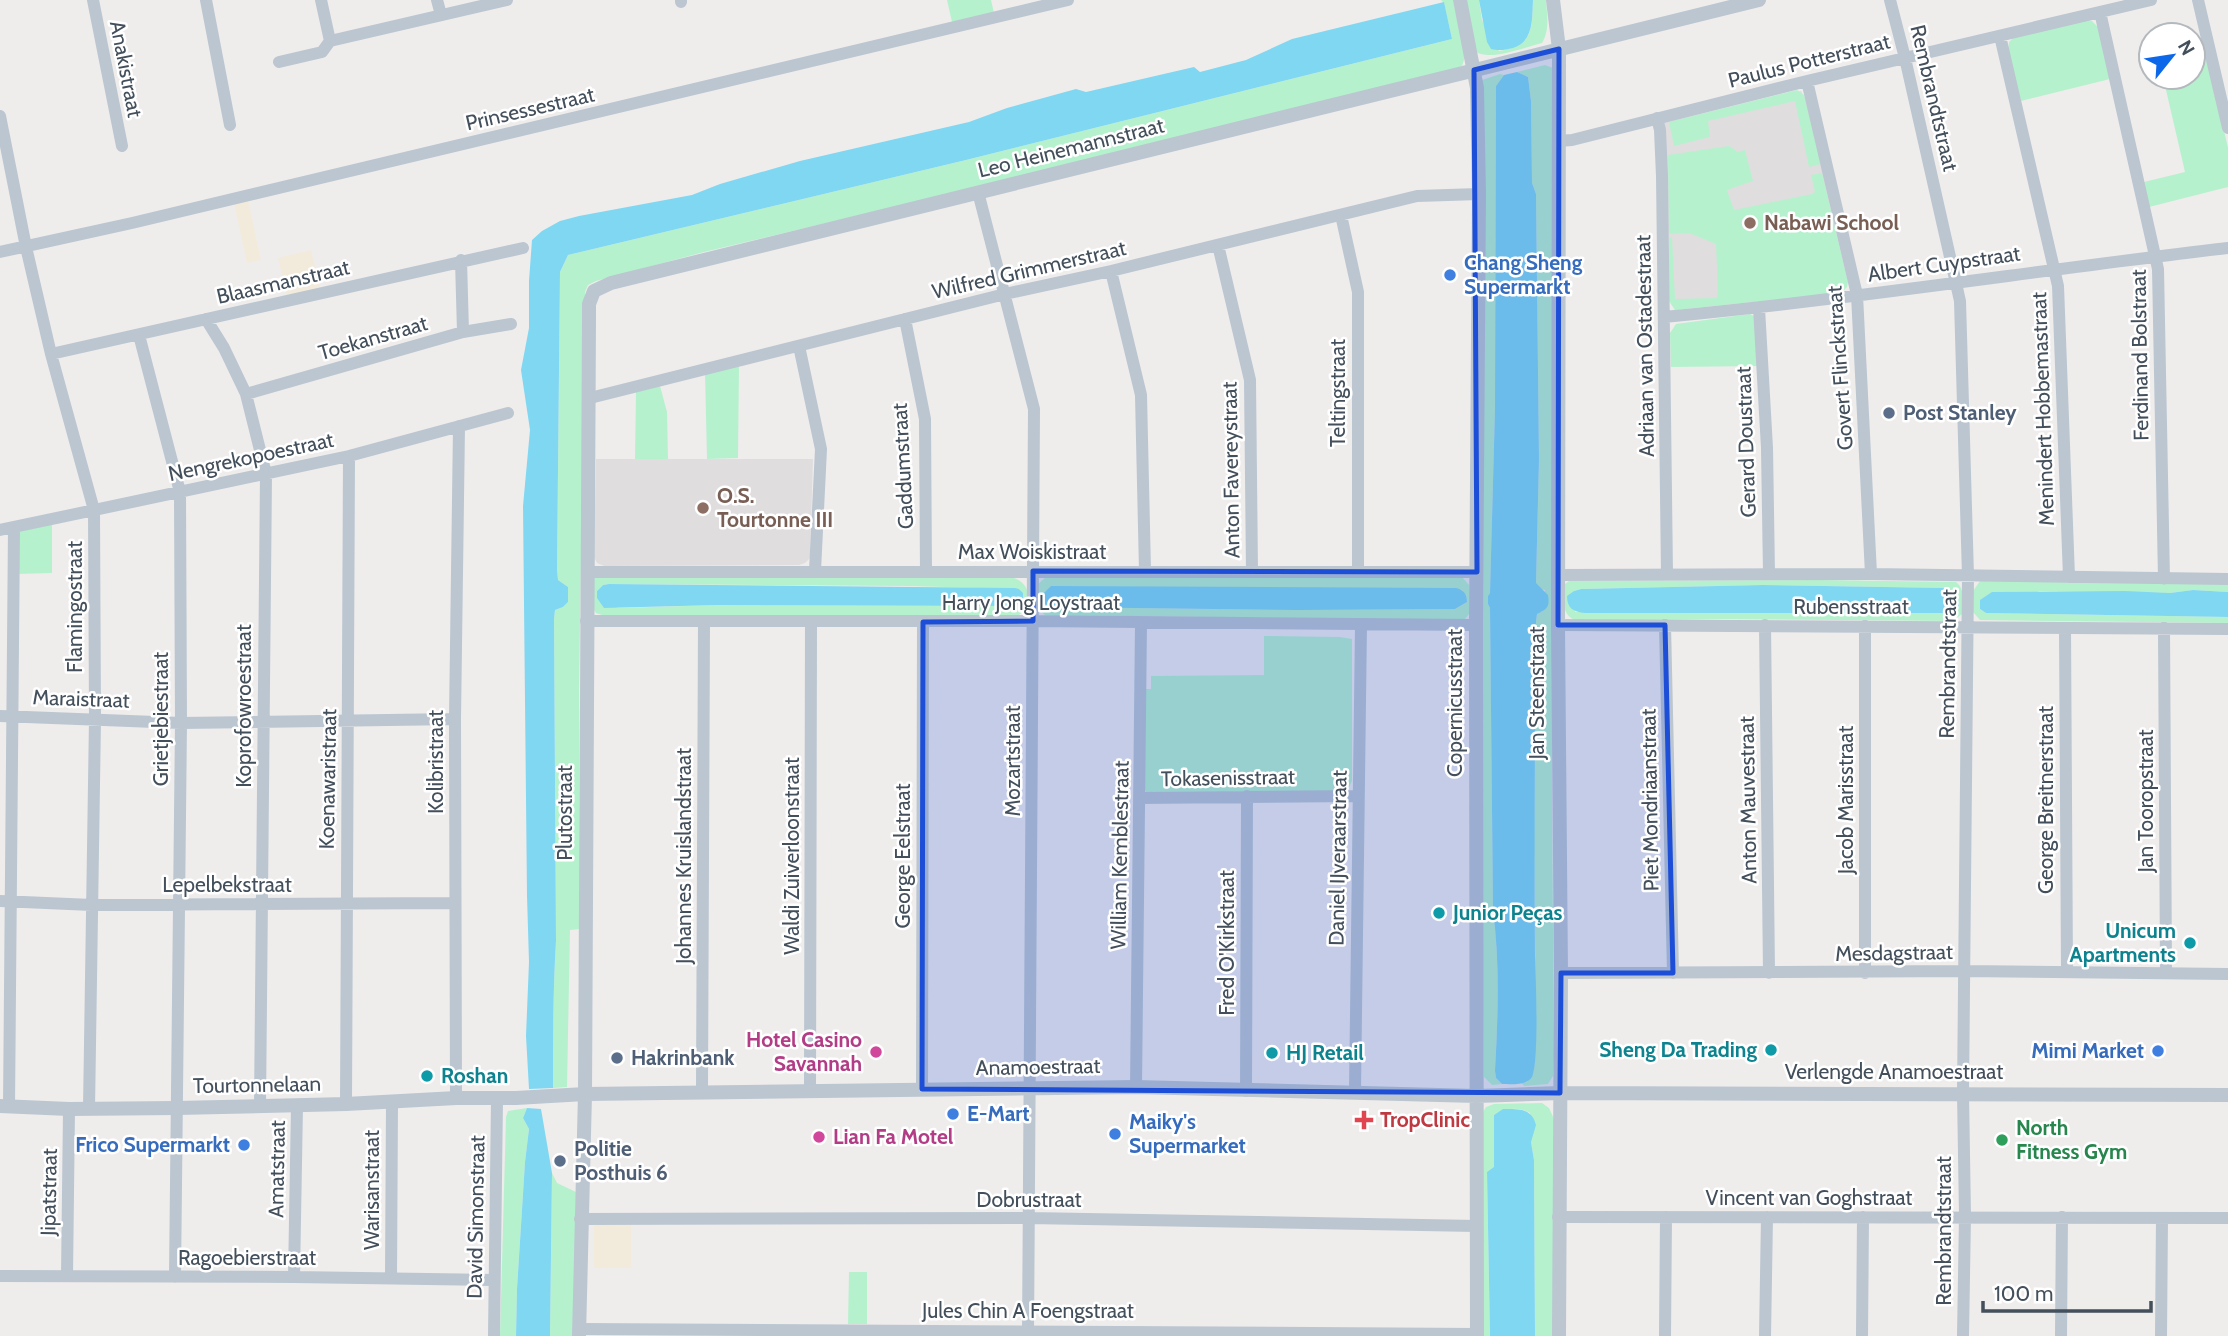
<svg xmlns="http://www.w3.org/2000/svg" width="2228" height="1336" viewBox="0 0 2228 1336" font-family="Cabin,sans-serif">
	<rect width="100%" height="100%" fill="#efecec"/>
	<path fill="#e0ddde" d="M1801,91L1808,103L1847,287L1672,306L1663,123Z
		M596,459H813L810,558L805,563L799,565L604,566L597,563L594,557Z"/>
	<path fill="#b6f1ce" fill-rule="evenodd" d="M947,0H991L994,13L952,22Z
		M1441,0H1453L1465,57L1462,66L1457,68L978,187L704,252L596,281L588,285L585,292L579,690L580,929L570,930L567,1087L553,1088C553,1039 553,990 556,941L554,619L555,610L563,607L568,602V587L558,580L557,570L560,272L568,255L966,160L1452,39L1444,3Z
		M1465,0H1479L1482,20L1499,51C1533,45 1532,31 1533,0H1546C1547,15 1550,30 1542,43C1526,47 1490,61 1476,52Z
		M2085,19L2092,21L2098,27L2110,79L2021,101L2008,50L2009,42L2014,37Z
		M2203,40L2228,148V187L2149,207L2144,182L2185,172L2163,77H2193V42Z
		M1545,65L1553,68L1552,806L1554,1057L1553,1076L1548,1084L1524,1086L1522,1083L1527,1082L1534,1071L1536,1023L1534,842L1536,621L1537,614L1543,611L1545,590L1538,588L1536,583L1539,459L1536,194L1532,183L1531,101L1528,77L1517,72Z
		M1500,74L1504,75L1496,86L1495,408L1490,593L1488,596V604L1490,608L1493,910C1500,964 1498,1016 1495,1071L1496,1078L1502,1084L1492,1085L1484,1077L1481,808L1482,80Z
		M1797,90L1804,95L1821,164L1809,167L1795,101L1708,121L1710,137L1674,146L1669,122Z
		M1729,146L1738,152L1745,150L1753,181L1727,190L1734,210L1812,194L1815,192L1811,175L1822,173L1848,282L1847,287L1841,293L1675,310L1669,301V238L1672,237L1675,299L1717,298L1718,291L1716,244L1689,233L1669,234L1668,155Z
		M1750,314L1754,316L1760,366L1671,367L1670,333L1676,324Z
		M739,365L738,458L707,459L705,373Z
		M660,386L667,412L668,459H635L636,392Z
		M52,521V573L16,574L18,530Z
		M1047,576L1462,577L1469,585L1470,613L1464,620L1045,615L1038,608L1037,585ZM1462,590L1466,595L1467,602L1455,609L1297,610L1051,607L1043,602V594Z
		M597,577L1014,578C1032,584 1032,605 1018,616H605L596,613L593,608V579ZM609,584L907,586L1019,589L1023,594V602L1015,606L718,605L618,608L597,598V591L603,585Z
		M1817,580L1956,582C1966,590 1962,602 1962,614L1953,621L1723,619L1579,621C1560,617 1564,601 1565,584L1569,581ZM1763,585L1946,588L1957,593L1949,613L1575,612L1574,591L1581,589Z
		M1980,581L2228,582V592L2193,590L2170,593L2040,591L1980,609L1986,613L2228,617V623L1980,620L1973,612V591Z
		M1264,636L1340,637L1352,639V781L1347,791L1146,792L1144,788L1145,689H1151V676L1264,675Z
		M1542,1103L1549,1108L1555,1121V1336H1535L1534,1160L1531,1142L1530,1113C1518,1106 1505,1108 1494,1115V1168L1487,1172L1490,1336H1482L1483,1112L1486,1107L1494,1104Z
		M527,1108L523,1118L529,1129L525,1162L517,1289L516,1336H500L506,1117L508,1111Z
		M552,1173L557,1183L576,1192L574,1336H550Z
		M849,1272H867V1324H848Z"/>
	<path fill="#f2ebdb" d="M248,200L261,260L247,263L234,203Z
		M311,250L320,288L287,296L278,258Z
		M594,1225H631V1268H594Z"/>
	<path fill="#80d7f1" d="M1479,0H1533C1532,19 1534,41 1513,48C1505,50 1499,51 1491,49L1487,42Z
		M1444,2L1452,39L966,160L568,255L560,272L557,570L558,580L568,587V602L563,607L555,610L554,619L556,941C553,990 553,1039 553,1088L529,1089L526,1036L529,962L527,896L523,506L530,430L521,370L529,328V281L532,240L542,231L560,221L579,216L692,195L720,184L800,161L969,122L1007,108L1076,89L1086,92L1194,67L1200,72L1246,60L1292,39Z
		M1517,72L1528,77L1531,101L1532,183L1536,194L1539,459L1536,583L1548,595C1550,607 1547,609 1537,614L1536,621C1535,732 1534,844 1535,956C1536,976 1539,1064 1532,1077C1526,1086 1511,1084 1502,1084L1496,1078L1495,1071C1498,1016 1500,964 1493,910L1490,608L1488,604V596L1490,593L1495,408L1496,86L1504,75Z
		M609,584L1015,588L1019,589L1023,593V602L1015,606L718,605L604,608L597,598V591L603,585Z
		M1763,585L1946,588L1957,593L1959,606L1955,610L1949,613H1585C1573,612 1567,608 1567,596L1574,591L1581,589Z
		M1051,586L1456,588C1464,590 1467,594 1467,602L1455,609L1297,610L1051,607L1043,603V594Z
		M2193,590L2228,592V617L1986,613L1980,609V600L1992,592L2125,591L2170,593Z
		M527,1108L541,1109L552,1173L550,1336H516L517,1289L525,1162L529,1129L523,1118Z
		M1503,1109C1519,1109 1532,1108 1536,1125L1531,1142L1534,1160L1535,1336H1490L1487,1172L1494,1167V1115Z"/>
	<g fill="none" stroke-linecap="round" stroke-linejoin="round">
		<path stroke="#bbc6d0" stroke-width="12" d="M93,0L122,146
			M206,0L230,125
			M321,0L330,41
			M437,0L441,15
			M681,0V2
			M1890,0L1905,58L1960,301L1968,576L1963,1093L1965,1216L1963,1336
			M2198,0L2228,128
			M2100,12L2158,269L2164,579
			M2000,36L2058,286L2069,577
			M330,41L507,0
			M279,62L322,52L330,41
			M1807,81L1857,295L1871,574
			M0,116L26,247L51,354L94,510L95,719L89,1109
			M1657,118L1660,130L1662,176L1667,574
			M1558,141L1572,140L1807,81L2151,0
			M978,192L1034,409L1028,1336
			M1341,215L1358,292V572
			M1218,245L1250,380L1252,572
			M0,252L132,223L1068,0
			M461,260L463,332
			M1111,271L1141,395L1145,571
			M1759,308L1767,448L1769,574
			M1664,317C1853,299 2040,270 2228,248
			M206,319L224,348L246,394L266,474L260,1106
			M905,319L925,419L926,571
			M139,335L180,492L181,723L175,1277
			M799,346L821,449L815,571
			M51,354L523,248
			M246,394L463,332L511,324
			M590,398L1005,294L1111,271L1417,196L1479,194
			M0,530L349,456L508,413
			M588,572H1477
			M1559,575L1871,574L2228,579
			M586,621H1033L1476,625
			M1558,625L2228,629
			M1665,625L1673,973
			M1765,625L1769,973
			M1865,626V973
			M2065,628L2067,972
			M2164,628L2166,973
			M0,716L181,723L455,719
			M1140,798L1358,796
			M0,901L92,905L454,903
			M1561,973L1965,971L2228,974
			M1136,1087L1141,623
			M922,1089L923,622
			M702,1091L704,621
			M1246,1091L1247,796
			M810,1092L811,621
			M1355,1092L1361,625
			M456,1098L455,719L459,426
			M346,1104L349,456
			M9,1106L14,527
			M1558,1217L2228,1218
			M580,1219L1029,1218L1477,1226
			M0,1276L294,1277L494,1280
			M67,1276L69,1109
			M294,1277L297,1105
			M391,1278L392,1102
			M579,1329L1477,1334
			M494,1336L497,1099
			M1665,1336L1666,1217
			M1765,1336L1767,1217
			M1862,1336L1863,1217
			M2061,1336L2062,1217
			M2161,1336L2162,1218"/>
		<path stroke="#bbc6d0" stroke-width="14" d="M1460,0L1477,88L1479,194L1476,625L1477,1336
			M1553,0L1559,49L1558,625L1561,973L1559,1336
			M0,1106L69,1109L177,1108L346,1104L456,1098H516L585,1094L1136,1087L1477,1096L1560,1093L2228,1095
			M579,1336L585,1094L589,317V304L594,291L611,283L1759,0"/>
	</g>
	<path fill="#1d4ed8" fill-opacity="0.2" stroke="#1d4ed8" stroke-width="5" stroke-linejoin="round" d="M1559,49L1558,625H1665L1673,973H1561L1560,1093L922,1089L923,622L1033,621V571L1477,572L1474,70Z"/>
	<g fill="#8d6e63" stroke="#fff" stroke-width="2.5">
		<circle cx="1750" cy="223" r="7"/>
		<circle cx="703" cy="508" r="7"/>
	</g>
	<g fill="#3f7fe0" stroke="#fff" stroke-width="2.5">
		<circle cx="1450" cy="275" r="7"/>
		<circle cx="2158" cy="1051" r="7"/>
		<circle cx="953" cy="1114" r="7"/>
		<circle cx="1115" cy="1134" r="7"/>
		<circle cx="244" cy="1145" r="7"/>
	</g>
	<g fill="#5c6f8a" stroke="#fff" stroke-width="2.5">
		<circle cx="1889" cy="413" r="7"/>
		<circle cx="617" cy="1058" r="7"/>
		<circle cx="560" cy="1161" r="7"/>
	</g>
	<g fill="#0f9aa8" stroke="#fff" stroke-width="2.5">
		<circle cx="1439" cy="913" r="7"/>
		<circle cx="2190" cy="943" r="7"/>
		<circle cx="1771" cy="1050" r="7"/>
		<circle cx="1272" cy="1053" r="7"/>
		<circle cx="427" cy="1076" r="7"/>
	</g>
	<g fill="#d1479c" stroke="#fff" stroke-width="2.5">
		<circle cx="876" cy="1052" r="7"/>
		<circle cx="819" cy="1137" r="7"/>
	</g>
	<path fill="#e0444e" stroke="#fff" stroke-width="2.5" d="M1360.5 1109.5h7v7h7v7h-7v7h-7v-7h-7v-7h7z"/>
	<circle fill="#2e9e5b" stroke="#fff" stroke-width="2.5" cx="2002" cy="1140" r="7"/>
	<g text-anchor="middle" stroke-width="5" stroke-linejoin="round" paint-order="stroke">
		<g font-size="21" fill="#434f5b" stroke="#fff">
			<text transform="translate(1809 61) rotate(-14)" y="7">Paulus Potterstraat</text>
			<text transform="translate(126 69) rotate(79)" y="7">Anakistraat</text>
			<text transform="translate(1934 98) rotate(77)" y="7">Rembrandtstraat</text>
			<text transform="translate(530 109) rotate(-13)" y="7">Prinsessestraat</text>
			<text transform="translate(1071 148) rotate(-14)" y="7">Leo Heinemannstraat</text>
			<text transform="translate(1944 264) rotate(-8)" y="7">Albert Cuypstraat</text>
			<text transform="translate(1029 270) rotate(-13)" y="7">Wilfred Grimmerstraat</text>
			<text transform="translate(283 282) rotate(-13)" y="7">Blaasmanstraat</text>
			<text transform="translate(373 338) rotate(-16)" y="7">Toekanstraat</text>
			<text transform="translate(1645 346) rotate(-91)" y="7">Adriaan van Ostadestraat</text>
			<text transform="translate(2140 355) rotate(-91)" y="7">Ferdinand Bolstraat</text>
			<text transform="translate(1840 368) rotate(-94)" y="7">Govert Flinckstraat</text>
			<text transform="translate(1338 393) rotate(-90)" y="7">Teltingstraat</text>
			<text transform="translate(2043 409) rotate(-92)" y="7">Menindert Hobbemastraat</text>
			<text transform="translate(1746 442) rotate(-92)" y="7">Gerard Doustraat</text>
			<text transform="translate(251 457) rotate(-12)" y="7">Nengrekopoestraat</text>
			<text transform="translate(903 466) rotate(-93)" y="7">Gaddumstraat</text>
			<text transform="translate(1231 470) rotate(-91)" y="7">Anton Favereystraat</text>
			<text x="1032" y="559">Max Woiskistraat</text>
			<text x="1031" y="610">Harry Jong Loystraat</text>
			<text transform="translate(75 607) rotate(-90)" y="7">Flamingostraat</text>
			<text x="1851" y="614">Rubensstraat</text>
			<text transform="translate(1948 664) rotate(-89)" y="7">Rembrandtstraat</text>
			<text transform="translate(1537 693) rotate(-90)" y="7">Jan Steenstraat</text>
			<text transform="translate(81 699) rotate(2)" y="7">Maraistraat</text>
			<text transform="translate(1455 703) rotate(-90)" y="7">Copernicusstraat</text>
			<text transform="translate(244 706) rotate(-90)" y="7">Koprofowroestraat</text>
			<text transform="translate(161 719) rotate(-90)" y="7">Grietjebiestraat</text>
			<text transform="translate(1013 761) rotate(-90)" y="7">Mozartstraat</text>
			<text transform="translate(436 762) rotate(-90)" y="7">Kolibristraat</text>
			<text transform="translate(1228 778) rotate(-1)" y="7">Tokasenisstraat</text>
			<text transform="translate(328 779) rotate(-89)" y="7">Koenawaristraat</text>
			<text transform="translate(1650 800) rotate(-91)" y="7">Piet Mondriaanstraat</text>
			<text transform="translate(1748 800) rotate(-91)" y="7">Anton Mauvestraat</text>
			<text transform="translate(1846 800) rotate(-90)" y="7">Jacob Marisstraat</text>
			<text transform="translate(2046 800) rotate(-90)" y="7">George Breitnerstraat</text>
			<text transform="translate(2146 801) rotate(-90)" y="7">Jan Tooropstraat</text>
			<text transform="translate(565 813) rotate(-90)" y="7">Plutostraat</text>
			<text transform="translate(1120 855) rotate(-89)" y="7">William Kemblestraat</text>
			<text transform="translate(684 856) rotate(-90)" y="7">Johannes Kruislandstraat</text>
			<text transform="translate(792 856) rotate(-90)" y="7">Waldi Zuiverloonstraat</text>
			<text transform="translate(903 856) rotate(-90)" y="7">George Eelstraat</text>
			<text transform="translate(1338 858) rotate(-89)" y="7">Daniel IJveraarstraat</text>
			<text x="227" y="892">Lepelbekstraat</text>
			<text transform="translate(1227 943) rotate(-90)" y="7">Fred O'Kirkstraat</text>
			<text transform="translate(1894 953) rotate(-1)" y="7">Mesdagstraat</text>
			<text transform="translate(1038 1067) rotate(-1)" y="7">Anamoestraat</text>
			<text x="1894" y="1079">Verlengde Anamoestraat</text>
			<text transform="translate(257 1085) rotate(-1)" y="7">Tourtonnelaan</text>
			<text transform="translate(277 1169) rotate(-89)" y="7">Amatstraat</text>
			<text transform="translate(372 1190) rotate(-90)" y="7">Warisanstraat</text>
			<text transform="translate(49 1192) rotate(-89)" y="7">Jipatstraat</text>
			<text x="1809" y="1205">Vincent van Goghstraat</text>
			<text x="1029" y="1207">Dobrustraat</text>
			<text transform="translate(476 1217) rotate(-89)" y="7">David Simonstraat</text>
			<text transform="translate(1944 1231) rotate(-90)" y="7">Rembrandtstraat</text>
			<text x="247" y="1265">Ragoebierstraat</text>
			<text x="1028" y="1318">Jules Chin A Foengstraat</text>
		</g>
		<g font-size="21" font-weight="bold" fill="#785e54" stroke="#fff" text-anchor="start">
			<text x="1764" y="230">Nabawi School</text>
			<text x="717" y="503">O.S.<tspan x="717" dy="24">Tourtonne III</tspan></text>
		</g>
		<g font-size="21" font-weight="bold" fill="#366cbe" stroke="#fff" text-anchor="start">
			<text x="1464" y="270">Chang Sheng<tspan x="1464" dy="24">Supermarkt</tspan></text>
			<text x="2144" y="1058" text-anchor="end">Mimi Market</text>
			<text x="967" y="1121">E-Mart</text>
			<text x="1129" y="1129">Maiky's<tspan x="1129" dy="24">Supermarket</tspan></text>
			<text x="230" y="1152" text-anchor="end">Frico Supermarkt</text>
		</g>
		<g font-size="21" font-weight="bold" fill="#4e5e75" stroke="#fff" text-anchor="start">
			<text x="1903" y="420">Post Stanley</text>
			<text x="631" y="1065">Hakrinbank</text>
			<text x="574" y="1156">Politie<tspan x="574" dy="24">Posthuis 6</tspan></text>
		</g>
		<g font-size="21" font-weight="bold" fill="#0d838f" stroke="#fff" text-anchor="start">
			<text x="1453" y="920">Junior Peças</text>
			<text x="2176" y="938" text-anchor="end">Unicum<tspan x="2176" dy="24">Apartments</tspan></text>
			<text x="1757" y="1057" text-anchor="end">Sheng Da Trading</text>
			<text x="1286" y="1060">HJ Retail</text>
			<text x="441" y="1083">Roshan</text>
		</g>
		<g font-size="21" font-weight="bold" fill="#b23c85" stroke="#fff" text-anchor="end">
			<text x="862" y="1047">Hotel Casino<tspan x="862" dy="24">Savannah</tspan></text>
			<text x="833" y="1144" text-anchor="start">Lian Fa Motel</text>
		</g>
		<g font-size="21" font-weight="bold" fill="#be3a42" stroke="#fff" text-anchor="start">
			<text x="1380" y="1127">TropClinic</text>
		</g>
		<g font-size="21" font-weight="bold" fill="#27864d" stroke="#fff" text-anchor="start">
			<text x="2016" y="1135">North<tspan x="2016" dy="24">Fitness Gym</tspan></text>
		</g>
	</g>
	<g transform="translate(2172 56) rotate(60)"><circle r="33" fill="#ffffff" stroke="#b4b9bd" stroke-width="2"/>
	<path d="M0-5L12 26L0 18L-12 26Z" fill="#0d68e9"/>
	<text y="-10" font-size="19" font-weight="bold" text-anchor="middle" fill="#434f5b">N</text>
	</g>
	<path d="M1983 1301v10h168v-10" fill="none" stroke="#434f5b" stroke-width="3.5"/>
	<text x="1994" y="1301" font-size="21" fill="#434f5b" stroke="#ffffff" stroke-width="5" paint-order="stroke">100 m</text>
</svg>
